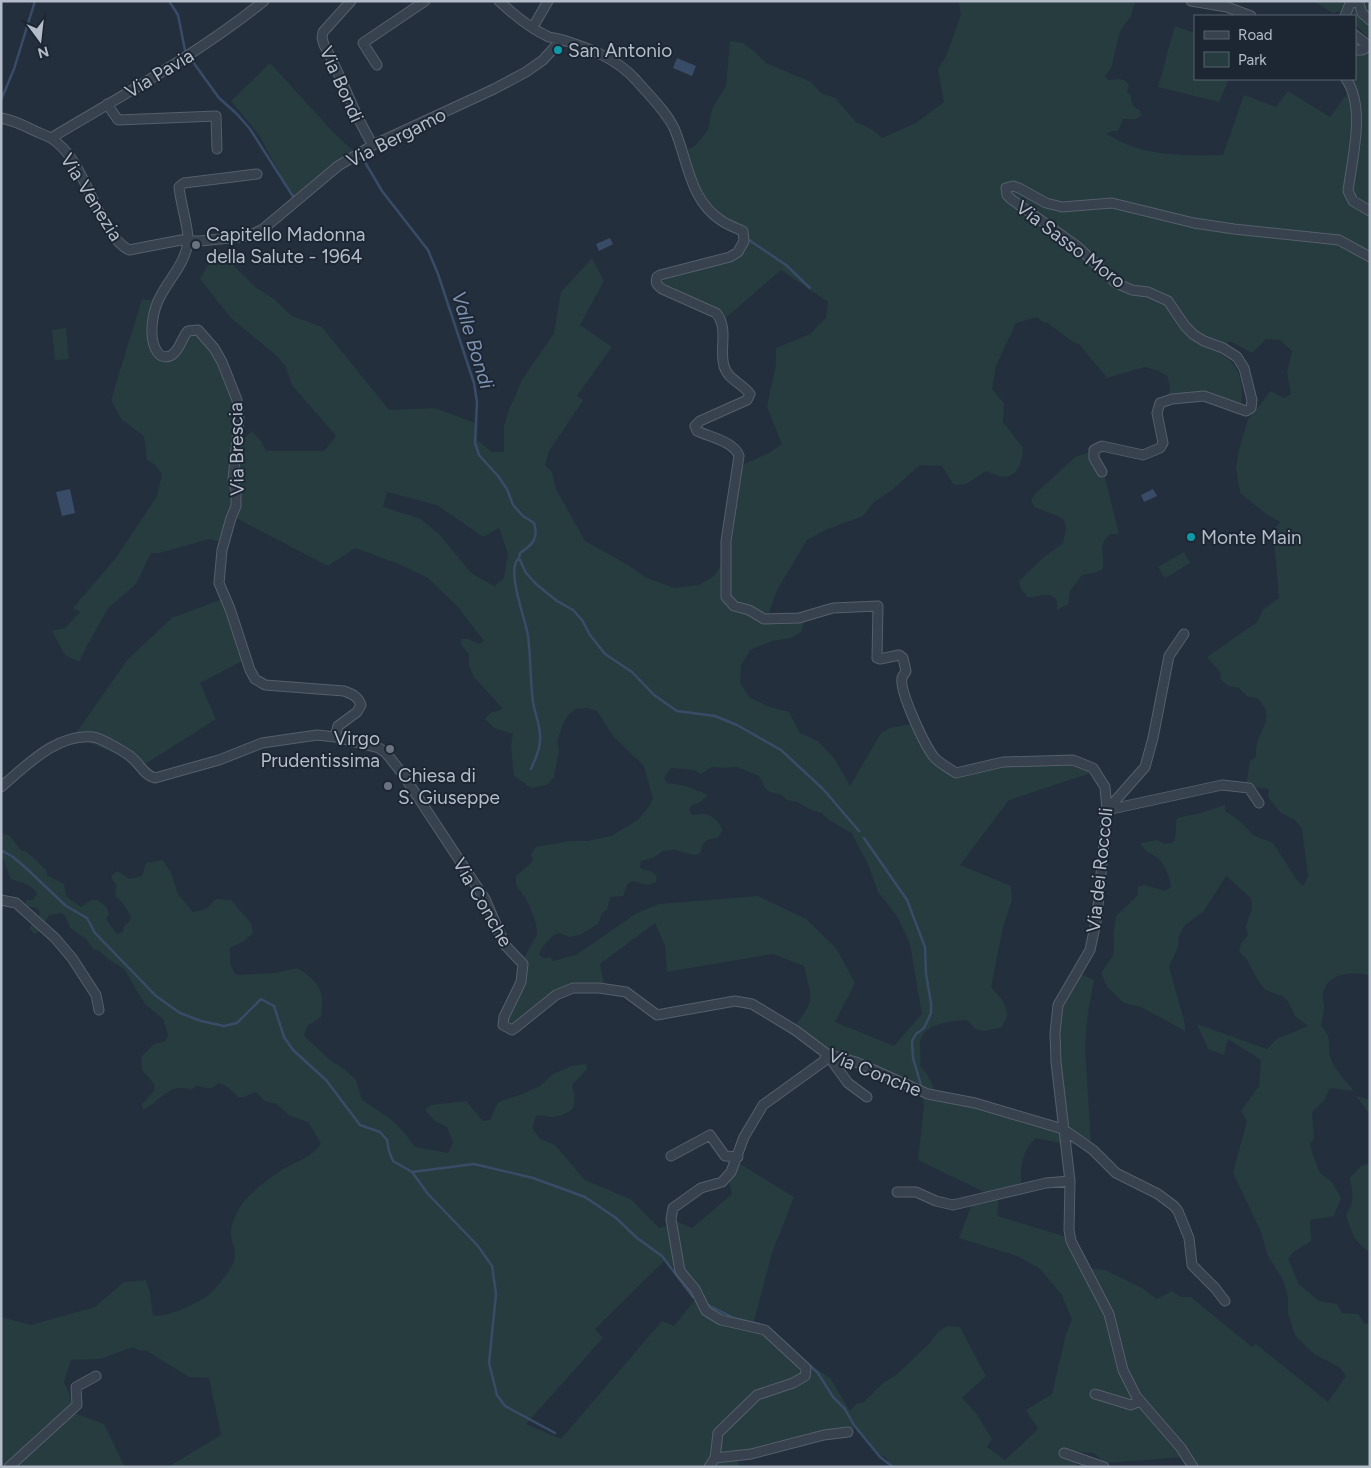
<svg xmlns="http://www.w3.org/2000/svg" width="1371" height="1468" viewBox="0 0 1371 1468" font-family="Figtree,sans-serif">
	<rect width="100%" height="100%" fill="#242f3e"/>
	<path fill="#263c3f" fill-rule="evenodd" d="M959,1H1135L1131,16L1120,31L1111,69L1105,75L1108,80L1120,79L1126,81L1129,86L1127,92L1131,96C1131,104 1133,107 1140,110L1141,116L1135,119H1123L1118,131H1112L1106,134C1115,138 1124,144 1134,147C1162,156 1194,156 1223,155L1244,95L1276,107L1288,91L1330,117L1349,91L1343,79H1355V55H1361L1370,50V975C1352,972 1327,972 1323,994C1322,998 1324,1002 1324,1006C1324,1013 1322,1020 1321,1026C1334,1039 1326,1045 1331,1059C1333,1067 1348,1084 1354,1091L1330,1088L1325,1099L1312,1112L1314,1138L1310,1144L1313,1155L1320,1173L1332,1182L1341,1198L1334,1216L1310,1220L1311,1241C1303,1247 1293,1250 1288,1259L1299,1284L1319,1301L1337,1304L1342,1313L1358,1314L1365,1324L1370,1323V1467H1192L1186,1457L1105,1463L1094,1453L1075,1452L1077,1467H892L886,1458L872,1450L867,1438L858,1433L855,1428L806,1434L737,1458L739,1467H168L221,1435L209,1378L189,1377L147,1351L138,1350L133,1347L100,1359L71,1360L64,1382L69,1393L74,1413L104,1424L125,1467H1V1317L31,1325L95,1307L124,1282L146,1280L150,1293L153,1315C165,1319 195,1304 206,1297C214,1291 231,1271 234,1261C237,1252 232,1244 231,1235C230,1223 239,1206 248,1197C256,1188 270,1178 280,1171C293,1163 314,1157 321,1143L308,1122L290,1116L277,1104L265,1101L256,1092L244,1097H238C231,1091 228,1085 218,1083C211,1092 206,1087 196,1086L191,1090C170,1081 160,1102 143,1110L142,1104L155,1090L154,1084L142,1070L141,1057L154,1044L166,1041L168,1034L163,1019L145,1004L124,969L108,959L99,951L93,949L86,939L70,928L66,917L62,913L49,915L40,931L34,934L30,929L32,923L40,914L38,908L26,906V900H33L37,894C31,883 21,883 11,879L1,854V834L9,835L21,850L27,852L41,865L46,870L47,875L64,884L66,896L81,907L91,900H98L107,908L109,914L106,919L117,934L123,932L124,926L129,922L131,916L121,901L116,897L115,891L117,886L113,881L111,876L117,871L130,879L142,876L146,863L163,860L171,873L178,894L193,912L206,909L216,899L231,900L251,923L253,933L244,941L230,948V964L236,975L275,973L297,968C320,982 325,991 321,1017L307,1026L304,1036L330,1060L344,1069L356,1080L362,1100L392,1120L404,1132L415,1147L448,1153L453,1143L447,1127L435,1121L425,1110L431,1105L466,1101L483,1121L490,1120L498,1102L520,1095L540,1086L553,1074L572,1066L586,1064L587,1069L572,1085C575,1097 579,1109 564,1114C560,1116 556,1117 552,1117C546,1116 542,1115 536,1116L532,1128L540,1139L555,1145L585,1180L632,1200L659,1228L678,1222L692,1228L732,1194L728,1177L737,1162L794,1197L772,1253L753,1325L830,1378L850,1411L856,1404L864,1402L883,1383L896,1375L930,1343L938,1332L947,1326L960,1327L986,1376L962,1398L976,1413L992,1439L987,1447L1005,1460L1038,1429L1026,1410L1052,1394L1066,1334L1072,1320L1062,1295L1039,1268L1017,1256L959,1238L972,1204L983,1200L984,1192L918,1160L924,1106L922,1092L828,1057L791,1030C816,1000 812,1002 804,966L773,954L667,972L665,946L655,923L600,964L605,990H571L544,997L518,1027L501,1025L499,1019L520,974L521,963L537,935L536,923L528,902L516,885V876L531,863L533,860L531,855L536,847L570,841H588L611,836L639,819L649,806L653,799L644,766L613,736L597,711L588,708L576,709L569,714L563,724L557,741L559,751L554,777L547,785L531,788L514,776L511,745L513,734L494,728L485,719L490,713L503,709L474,677L469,666V654L461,645V639H468L479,644L484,641L458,607L428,578L401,565L355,548L328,566L232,516L224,543L210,539L159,553H151L136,584L108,608L81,657L80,662L65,655L52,631L65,628L80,612L73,608L115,559L157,496L162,474L155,465L147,460L144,436L121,419L111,400L142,299L158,301L153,340L166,357L185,334L198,330L231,382L238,443L252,431L261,441L266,451H324L336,436L292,385L286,367L277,356L231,318L200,279L208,265L232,264L255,287L274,299L292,316L322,327L389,410L435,408L478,424L477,440L492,452H504V426L509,410L522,380L554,333L561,292L592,258L604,281L580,325L612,347L577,396L583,400L549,451L545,465L552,472L556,489L585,541L628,565L645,577L674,588L699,585L714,576L725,560L736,468L769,453L782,444L767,407L776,364V348L810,334L826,318L828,302L781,270L721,322L701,305L651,281L723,259L744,243L746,235L704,203L705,197L684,152L696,145L708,130L712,109L726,86L730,41L743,43L756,53L766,63L811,82L821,93L835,98L856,122L873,130L882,138L916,123L944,102L938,69L946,56L961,15ZM1037,317L1044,323L1046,322L1073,342L1079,344L1107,378L1145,367L1159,371L1168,377L1170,389L1168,397L1219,402L1240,409C1243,394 1243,378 1234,365C1231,360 1223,356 1218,352L1230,341L1252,353L1266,339L1280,340L1292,351L1287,372L1291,394L1284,398L1271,391L1248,419L1239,450L1236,468L1240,493L1265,513L1280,522L1273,530L1279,598L1263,610L1257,622L1207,657L1221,673L1220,679L1229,686L1239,688C1245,695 1248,698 1257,698C1280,720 1253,731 1256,757L1250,761L1246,786L1269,789L1268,797L1281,813L1295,820L1302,829L1308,876L1303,886L1297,880L1273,843L1253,835L1240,821L1225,811V805L1201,813L1177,818C1175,826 1177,834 1174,842L1165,844L1157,840L1141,843C1144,851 1148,852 1155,856C1165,863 1169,876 1171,887L1165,891L1145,885L1137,887L1138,895L1116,916L1113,935L1114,944L1113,956L1101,973L1108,988L1124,1003L1141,1007L1185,1031V1024L1169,967L1178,947L1179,936L1184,926L1204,911L1226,876L1251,898L1252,909L1246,926L1248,935L1241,944L1239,951L1247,960L1257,979L1265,990L1283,996L1289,1003L1295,1016L1308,1026L1277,1039L1267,1049L1197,1024L1208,1049L1224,1055L1228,1039L1261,1060L1259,1086L1241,1111L1247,1121L1233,1173L1262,1234L1267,1254L1283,1280L1288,1298V1314L1295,1335L1314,1354L1339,1367L1346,1376L1328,1402L1256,1344L1252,1347L1191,1297H1181L1172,1291L1157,1299L1142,1288L1105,1270L1086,1268L1067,1237L997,1216L999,1196L1021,1185C1021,1165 1021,1152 1036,1138L1065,1144L1091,1145L1085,1047L1088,1012L1094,980L1074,971L1053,1033L1061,1131L937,1095L927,1074L920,1066C922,1056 919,1050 920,1042C923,1023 952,1021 967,1020L975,1029L985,1031L1002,1027C1003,1024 1006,1019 1007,1016C1008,1005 998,995 991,987L1003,927L1012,900L1011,886L960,865L1009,800L1094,772L1078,765L1006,761L962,777L919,736L917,723L890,728L881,733L850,786L834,758L818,741L800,733L789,712L770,707L750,698L740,683L741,666L750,650L772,641L791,638L801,632L806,617L769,613L777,590L807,540L825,530L863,516L874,502L892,490L920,465L942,466L953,484C969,488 973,477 987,471C1010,485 1022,472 1023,448L1003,422L1004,403L992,389L996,366L1016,323ZM387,492L437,505L483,537L499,528L508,554L504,578L494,586L471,573L441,536L421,519L383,507ZM712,767L724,768L737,767L759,776L765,788L770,792L782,795L787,800L798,802L809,809L821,813L829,820L853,834V836L868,864L878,892L897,916L910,944L922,1014L894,1046L835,1022L855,983L836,948L806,919L758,896L659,904L637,913L576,955L553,961L550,957L544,958L539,955L541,949L553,935L559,933L570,937L582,934L598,924L602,913L607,910L610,897L623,896L628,884L633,881C642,883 646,887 656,882L657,876L652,872L640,868L641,861L653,858L663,851L675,850L693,855L699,854C701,850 703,844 705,842C713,835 718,843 722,830C720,823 712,814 704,814C701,813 696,815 692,815L689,810L692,805L699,803L708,795L686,786L667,783L664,778L671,768L695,770L701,774ZM665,1260L684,1276L699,1295L674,1326L662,1321L561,1439L526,1424L603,1338L595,1329Z
		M1313,1H1366L1370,6V40L1355,24V16H1347C1343,11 1339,11 1333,13Z
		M1175,26L1195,33V79H1229L1219,102L1158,87Z
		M270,63L335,134L358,155L295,202L259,135L231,101Z
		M66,328L69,359L55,360L52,330Z
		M1090,452L1100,457L1119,534H1110C1095,548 1107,554 1102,570L1094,573L1082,575L1070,591L1068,604L1057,610V600C1048,590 1040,596 1029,598L1021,589L1019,581L1044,557L1063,543L1066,529L1064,520L1060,517L1034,507L1031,500L1035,494L1075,457Z
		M1184,552L1190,563L1165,578L1158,567Z
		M230,596L233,620L246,659L200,683L216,719L136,770L119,755L74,736L128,659L172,618Z
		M1356,1096L1370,1100V1117L1368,1112Z
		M1370,1163V1252C1356,1245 1349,1228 1346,1214C1356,1203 1352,1191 1350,1178L1361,1166Z"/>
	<path fill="#394c67" d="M677,58L696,66L692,76L673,68Z
		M610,238L613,244L599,251L596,244Z
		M70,489L75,513L62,516L56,492Z
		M1153,489L1157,496L1144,502L1141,495Z"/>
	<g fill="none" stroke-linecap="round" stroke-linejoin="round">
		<path stroke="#394c67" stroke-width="2.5" d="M169,1L178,15L185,50L193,62L219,98L237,114L250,129L294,198L296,196
			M1,100L14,69L35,1
			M362,157L382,191L428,250L438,274L474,383L477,402L475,443L479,455L498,476L507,489L513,505L523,516L534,523C539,539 532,545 520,553L519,558C505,569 526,620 528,636C531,658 530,680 533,702C535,715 541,726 540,740C540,750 535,760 531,769
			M749,240L786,265L810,288
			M519,558L526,573L536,584L557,601L573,610L582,620L590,635L605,654L632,672L654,695L677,711L715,716L737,725L781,750L823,789L859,831
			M864,838L907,900L925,947L926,974L931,1003V1013L924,1028L916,1034L912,1041L913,1058L921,1085
			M1,850L13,857L26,868L66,906L87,918L95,933L156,996L180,1013L201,1021L224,1026L237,1023L261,999L274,1006L284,1037L293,1050L326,1080L360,1125L380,1132L387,1140L389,1151L393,1161L412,1172L428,1194L478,1246L492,1266L496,1294L489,1363L497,1395L505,1406L555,1433
			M412,1172L474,1164L533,1178L585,1197L616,1218L637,1238L662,1256L693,1297
			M706,1304L734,1318L759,1324
			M770,1329L818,1373L833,1397L845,1409L854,1425L880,1457L893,1467"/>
		<defs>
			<path id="minor" d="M351,1L323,32L322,38L324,45C343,78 353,114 373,145
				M499,1C513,14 531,29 549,37C553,38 559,39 563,40C591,49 616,58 636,80C649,95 665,110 674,128C688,160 689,200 722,221C728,225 736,228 743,231L744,241L738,252L730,257L660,275L657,277C655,283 657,285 662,289L716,313C729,328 719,348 724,366C728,380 742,383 750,394L747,400L700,421L695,426L697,431C710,437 735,442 739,456L726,541V597L734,606L749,610L764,619L799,618L833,608L878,606L877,658L880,659L899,655L903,658L906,671C905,673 903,675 902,678C899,691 925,746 934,757C940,764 949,768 956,773L1003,762L1073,760L1093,768L1105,787L1107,810L1097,917L1090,950L1058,1005L1055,1033L1056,1062L1070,1181L1069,1230L1071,1241L1109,1314L1123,1370L1136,1396L1181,1448L1193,1467
				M1191,1L1227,7L1251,16
				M1353,1L1359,4L1362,13L1370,20
				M1345,16L1351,1
				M533,27L548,1
				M1355,35L1365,43L1366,48L1362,50H1355
				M377,65L363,43L425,1
				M1346,79C1366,107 1352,159 1348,191L1353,201L1370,211
				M107,104L118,120L216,116L217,149
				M1,118C13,120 23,125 33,130C39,133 45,135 51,138C80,157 88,197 106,224C113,235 118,244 129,250L181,240L200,241L249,236L263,229L338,166L373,145L494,89L526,72L543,60L561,40
				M51,138C123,95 198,54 264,1
				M257,174L184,183L179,187C180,201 190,233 188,243C184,266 167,281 158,301C152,315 148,340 158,353C162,358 170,358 174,353C181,347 182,337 188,331L198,330L214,348L222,362L237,400L239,419L233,479L236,491V506L231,518L222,550L219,583L230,609L250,670L255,679L265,685L344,691C352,694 358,696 361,705L357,712L338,726L335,737
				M1102,472L1094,458V450L1102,446L1143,455L1160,448L1163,443L1157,413L1160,403L1172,399L1204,396L1246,411L1251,408L1252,400L1244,368L1237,357L1223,348L1204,341L1194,335L1185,326L1168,301L1148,292L1132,290L1116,283L1078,247L1011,199L1007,195L1006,188L1013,186L1019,188L1046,203L1062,207L1112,203L1194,223L1234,229L1339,240L1370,257
				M1,787C27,765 57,733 93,737C101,738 123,751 130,756C140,763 143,775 155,778L219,760L262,743L317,735L335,737L379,748L386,753L402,773L485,899L505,945L523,964L521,982L504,1017L503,1025L512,1030L515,1028L556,995L573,988H599L626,992L657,1015L735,1001L752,1004L795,1030L827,1054L856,1062L928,1094L975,1103L1063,1129L1093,1150L1116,1173L1158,1194L1174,1206L1178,1211L1189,1238L1192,1265L1215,1288L1225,1301
				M1107,810L1145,767L1153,738L1169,656L1184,634
				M1107,810L1222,785L1249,788L1259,803
				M1,900L16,903L55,938L72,958L96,995L99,1010
				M827,1054L848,1083L867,1097
				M671,1156L710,1135L725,1156L738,1157
				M897,1192H916L936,1201L953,1205L1046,1183L1070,1181
				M1095,1394L1131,1405L1140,1401
				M1064,1453L1104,1467
				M715,1458L751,1454L824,1435L848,1432
				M9,1467L77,1405L76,1387L96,1376
				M709,1467L715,1458L718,1433L757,1395L793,1383L805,1376L806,1368L765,1330L721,1320L706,1311L695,1289L680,1271L671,1219L673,1208L701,1188L722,1182L731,1172L744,1137L763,1105L824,1061L827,1054"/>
		</defs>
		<use href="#minor" stroke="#565f6c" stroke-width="11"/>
		<use href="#minor" stroke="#38414e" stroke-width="9"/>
	</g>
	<g fill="#0f9aa8" stroke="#1d2633" stroke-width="2">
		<circle cx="558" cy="50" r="5"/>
		<circle cx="1191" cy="537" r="5"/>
	</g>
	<g fill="#6b7280" stroke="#1d2633" stroke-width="2">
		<circle cx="196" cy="245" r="5"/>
		<circle cx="390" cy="749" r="5"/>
		<circle cx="388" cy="786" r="5"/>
	</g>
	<g text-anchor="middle" stroke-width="4" stroke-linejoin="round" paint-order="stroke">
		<g font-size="19" fill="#b4bcc9" stroke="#1d2633" text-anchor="start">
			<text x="568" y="57">San Antonio</text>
			<text x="206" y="241">Capitello Madonna<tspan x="206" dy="22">della Salute - 1964</tspan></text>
			<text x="1201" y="544">Monte Main</text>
			<text x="380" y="745" text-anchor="end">Virgo<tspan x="380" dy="22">Prudentissima</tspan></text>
			<text x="398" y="782">Chiesa di<tspan x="398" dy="22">S. Giuseppe</tspan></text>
		</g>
		<g font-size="19" fill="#b4bcc9" stroke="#1d2633">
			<text transform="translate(159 73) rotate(-31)" y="7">Via Pavia</text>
			<text transform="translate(342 84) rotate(66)" y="7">Via Bondi</text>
			<text transform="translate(396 137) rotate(-27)" y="7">Via Bergamo</text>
			<text transform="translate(92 197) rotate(58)" y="7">Via Venezia</text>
			<text transform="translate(1071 244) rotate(37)" y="7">Via Sasso Moro</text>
			<text transform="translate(236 449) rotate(-91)" y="7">Via Brescia</text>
			<text transform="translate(1099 870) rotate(-84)" y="7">Via dei Roccoli</text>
			<text transform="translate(483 902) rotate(60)" y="7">Via Conche</text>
			<text transform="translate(875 1072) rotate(22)" y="7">Via Conche</text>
		</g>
		<g font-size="20" font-style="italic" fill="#7c92b1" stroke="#1d2633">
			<text transform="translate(473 340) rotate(73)" y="7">Valle Bondi</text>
		</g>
	</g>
	<rect width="1371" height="1468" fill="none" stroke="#b4bcc9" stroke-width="5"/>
	<rect x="1194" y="15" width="162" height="65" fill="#1d2633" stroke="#59626f"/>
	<rect x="1204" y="31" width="25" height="8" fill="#38414e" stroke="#59626f"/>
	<text x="1238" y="40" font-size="15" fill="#b4bcc9">Road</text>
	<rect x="1204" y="52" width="25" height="15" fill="#263c3f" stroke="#59626f"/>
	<text x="1238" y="65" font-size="15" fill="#b4bcc9">Park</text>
	<g transform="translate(40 40) rotate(165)" stroke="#1d2633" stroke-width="4" paint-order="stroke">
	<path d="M0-4L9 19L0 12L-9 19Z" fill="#b4bcc9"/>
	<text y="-8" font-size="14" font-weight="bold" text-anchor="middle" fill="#b4bcc9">N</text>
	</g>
</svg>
